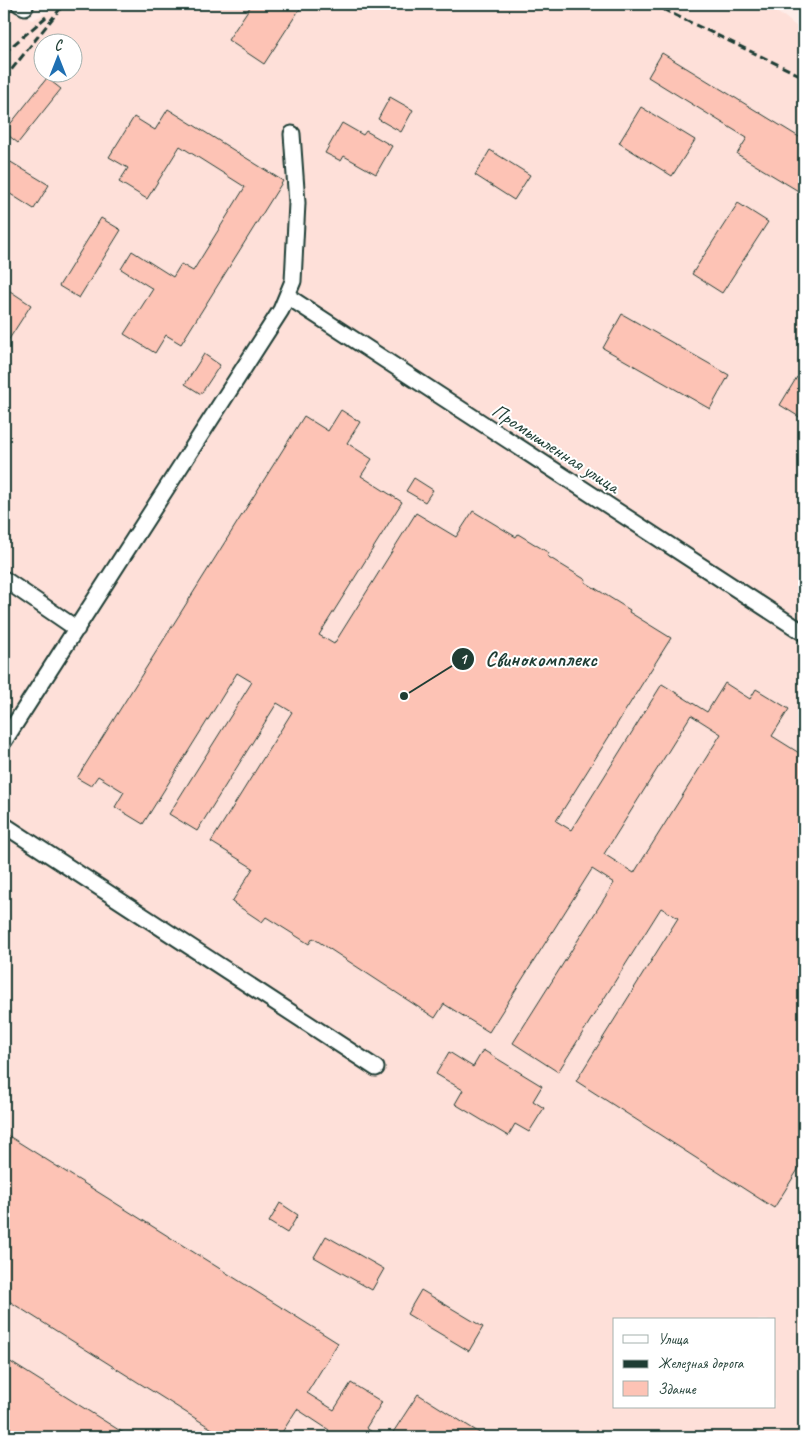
<svg xmlns="http://www.w3.org/2000/svg" width="808" height="1441" viewBox="0 0 808 1441" font-family="Caveat,sans-serif">
	<rect width="100%" height="100%" fill="#feede9"/>
	<filter id="ink" filterUnits="userSpaceOnUse"><feTurbulence type="fractalNoise" baseFrequency=".02" numOctaves="2"/><feDisplacementMap in="SourceGraphic" scale="10" xChannelSelector="R" yChannelSelector="G"/><feConvolveMatrix kernelMatrix="1 2 1 2 8 2 1 2 1" color-interpolation-filters="sRGB"/></filter>
	<g filter="url(#ink)">
		<path fill="#fee0d9" fill-rule="evenodd" d="M65,4H761L785,17L804,33V1437H4V7L32,20ZM42,42H72V72H42ZM614,1320H774V1407H614Z"/>
		<path fill="#fdc3b5" stroke="#1f3d34" fill-rule="evenodd" d="M252,4H303L264,64L228,40Z
			M662,53L804,140V185L800,192L737,154L747,138L648,77Z
			M47,78L61,89L18,143L4,132Z
			M390,97L413,110L401,132L378,119Z
			M641,107L695,140L672,176L619,143Z
			M168,109L283,181L181,344L166,335L155,353L124,334L153,289L121,269L132,251L173,277L181,264L193,271L245,187L180,146L147,199L119,182L128,168L109,157L134,117L155,130Z
			M342,123L363,135L366,131L392,146L376,174L344,156L341,161L325,153Z
			M490,150L530,175L514,200L475,175Z
			M4,158L49,185L34,209L4,190Z
			M738,203L768,222L722,293L692,274Z
			M101,218L121,230L79,298L59,286Z
			M4,287L31,305L4,347Z
			M622,314L729,375L710,409L603,348Z
			M204,354L220,365L201,394L185,384Z
			M797,377L804,381V413L801,418L780,405Z
			M341,410L360,422L347,443L372,459L361,476L402,502L319,635L334,644L416,513L456,537L473,511L516,537L518,534L549,553L547,556L586,580L585,582L630,610L629,612L671,638L556,821L571,830L662,684L707,712L725,683L750,699L756,689L789,709L772,736L804,756V972L798,982L804,986V1160L774,1208L576,1081L678,918L661,908L558,1072L513,1043L614,883L592,869L489,1032L444,1004L435,1018L313,938L309,944L266,917L262,922L232,902L253,868L211,842L292,712L277,703L197,831L169,814L252,682L237,673L143,824L115,807L124,792L98,776L91,786L77,778L304,416L328,431ZM691,715L721,734L634,873L604,854Z
			M414,478L433,490L425,502L406,491Z
			M483,1050L542,1086L533,1101L544,1108L529,1132L515,1124L508,1136L455,1104L463,1090L436,1074L449,1052L473,1067Z
			M4,1133L338,1343L307,1393L334,1410L351,1383L382,1402L366,1428L380,1437H325L329,1430L297,1409L279,1437H225L4,1298Z
			M280,1203L298,1215L287,1233L269,1222Z
			M326,1236L384,1269L372,1290L314,1257Z
			M421,1290L483,1327L469,1351L407,1314Z
			M4,1358L130,1437H4Z
			M418,1394L486,1437H390Z"/>
		<g fill="none" stroke-linecap="round" stroke-linejoin="round">
			<defs>
				<path id="minor" d="M19,4L25,7
					M287,296L804,633
					M4,579L77,629
					M4,741L281,310L293,281L297,203L292,134
					M4,825L376,1068"/>
			</defs>
			<use href="#minor" stroke="#1f3d34" stroke-width="19"/>
			<use href="#minor" stroke="#fff" stroke-width="15"/>
			<path stroke="#1f3d34" stroke-width="3" stroke-dasharray="8 4" stroke-linecap="butt" d="M652,4L804,77
				M802,4L804,5
				M4,53L46,17
				M4,79L64,4"/>
		</g>
	</g>
	<g text-anchor="middle" stroke-width="4" stroke-linejoin="round" paint-order="stroke">
		<g font-size="20" fill="#1f3d34" stroke="#fff">
			<text transform="translate(556 448) rotate(33)" y="7">Промышленная улица</text>
		</g>
	</g>
	<path fill="none" stroke="#1f3d34" stroke-width="2" d="M404 696L463 659"/>
	<g fill="#1f3d34" stroke="#fff" stroke-width="2">
		<circle cx="404" cy="696" r="5"/>
		<circle cx="463" cy="659" r="12"/>
	</g>
	<g font-size="15" text-anchor="middle" font-weight="bold" fill="#fff">
		<text x="463" y="664">1</text>
	</g>
	<g font-size="21" text-anchor="middle" font-weight="bold" fill="#1f3d34" stroke="#fff" stroke-width="4" stroke-linejoin="round" paint-order="stroke">
		<text x="541" y="666">Свинокомплекс</text>
	</g>
	<rect width="808" height="1441" fill="none" stroke="#fff" stroke-width="20"/>
	<rect x="10" y="10" width="788" height="1421" fill="none" stroke="#1f3d34" stroke-width="2" filter="url(#ink)"/>
	<rect x="613" y="1318" width="162" height="90" fill="#ffffff" stroke="#a5b1ae"/>
	<rect x="623" y="1335" width="25" height="8" fill="#ffffff" stroke="#a5b1ae"/>
	<text x="658" y="1344" font-size="15" fill="#1f3d34">Улица</text>
	<rect x="623" y="1360" width="25" height="8" fill="#1f3d34" stroke="#a5b1ae"/>
	<text x="658" y="1368" font-size="15" fill="#1f3d34">Железная дорога</text>
	<rect x="623" y="1381" width="25" height="15" fill="#fdc3b5" stroke="#a5b1ae"/>
	<text x="658" y="1394" font-size="15" fill="#1f3d34">Здание</text>
	<g transform="translate(58 58)"><circle r="24" fill="#ffffff" stroke="#a5b1ae"/>
	<path d="M0-4L9 19L0 12L-9 19Z" fill="#1f6fb2"/>
	<text y="-8" font-size="14" font-weight="bold" text-anchor="middle" fill="#1f3d34">С</text>
	</g>
</svg>
